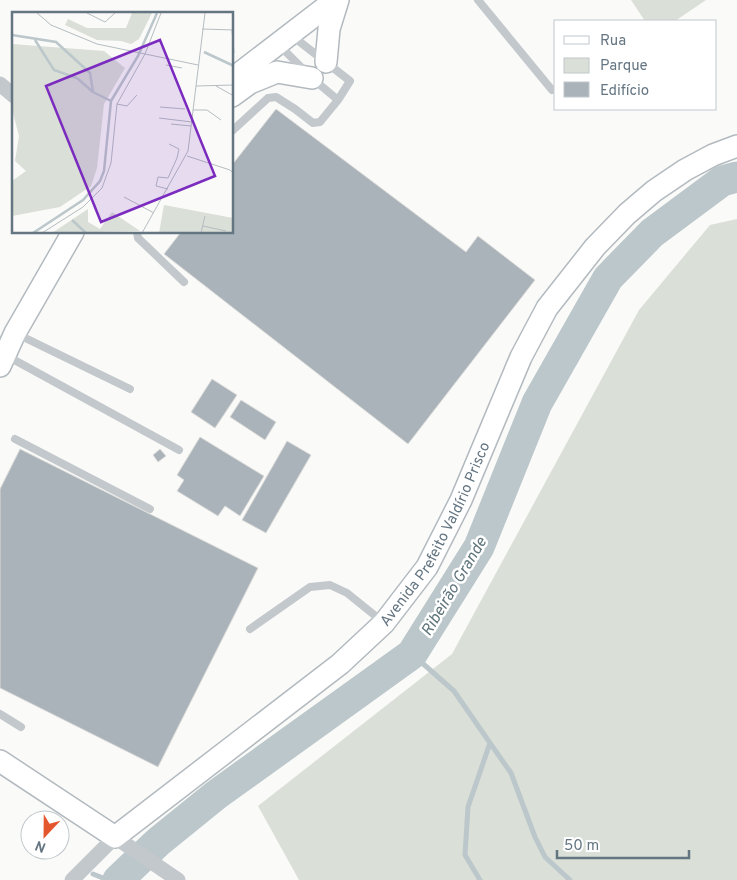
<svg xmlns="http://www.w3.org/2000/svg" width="737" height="880" viewBox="0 0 737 880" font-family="Overpass,sans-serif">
	<rect width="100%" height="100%" fill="#fafaf8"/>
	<path fill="#dadfd7" d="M631,0H706L675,21H645Z
		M737,219V880H299L258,806L452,654L639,310L710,225Z"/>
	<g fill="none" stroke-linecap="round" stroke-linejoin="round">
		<path stroke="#bbc7cb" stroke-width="5" d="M412,654L454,691L490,743L468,807L465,855L480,880
			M490,743L511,773L535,837L545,857L570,880
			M93,874L108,880"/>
		<path stroke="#bbc7cb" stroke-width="31" d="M118,880L158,842L216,795L412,654L479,547L537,403L608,278L652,233L722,181L737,177"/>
	</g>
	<path fill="#aab3b9" stroke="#dcdcda" d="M276,109L466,252L478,236L535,280L408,444L164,254L181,232H232V165Z
		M212,379L237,395L215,428L191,412Z
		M241,400L276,422L265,440L230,417Z
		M200,437L264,476L240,516L225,506L218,516L177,491L184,480L177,475Z
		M287,441L311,455L266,533L242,520Z
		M20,449L258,568L158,767L0,688V489Z
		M160,449L166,456L158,462L153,455Z"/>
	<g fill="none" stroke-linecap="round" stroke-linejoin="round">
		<defs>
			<g id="secondary">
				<path d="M326,62L329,29L338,0"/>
				<path d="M232,79L335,0"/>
				<path d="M232,96L250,83L277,72L312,78"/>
				<path d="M0,366L15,333L73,232"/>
				<path id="s1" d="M0,761L115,837L340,664L384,623L427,567L461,500L521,357L547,308L595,247L627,214L654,191L685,170L713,155L737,146"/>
			</g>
		</defs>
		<use href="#secondary" stroke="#b3babf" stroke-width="24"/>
		<path stroke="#c3c8cc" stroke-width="8" d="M478,0L552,90
			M279,45L305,71
			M313,79L338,100
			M232,131L268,98L276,97L295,109L313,123L320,122L338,100L350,81L291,35
			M137,232L138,238L184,282
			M17,334L130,389
			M7,356L179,450
			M15,439L150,509
			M250,629L310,587L330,585L347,593L383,622
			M0,714L21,727"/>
		<path stroke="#c3c8cc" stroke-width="15" d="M0,84L14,96
			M72,880L115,837L178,880"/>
		<use href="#secondary" stroke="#fff" stroke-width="21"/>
	</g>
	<g text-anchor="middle" stroke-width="5" stroke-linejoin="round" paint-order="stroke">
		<g font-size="15" fill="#657683" stroke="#fff">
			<text dy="5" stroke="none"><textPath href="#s1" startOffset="585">Avenida Prefeito Valdírio Prisco</textPath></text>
		</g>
		<g font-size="16" font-style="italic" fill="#60757c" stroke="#fff">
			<text transform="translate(453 586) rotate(-59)" y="6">Ribeirão Grande</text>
		</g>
	</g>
	<g transform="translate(12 12)">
		<rect width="221" height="221" fill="#fafaf8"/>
		<path d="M120,1H140L127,27L119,32L109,29L85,28L53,13L56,7L75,16H114ZM0,32L92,39L113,56L92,92L85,156L79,174L48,195L0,204V169L14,159L3,149L7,124L0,97ZM152,193L221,206V221H147ZM76,197V210L88,217L100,200L128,219L40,221Z" fill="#dadfd7"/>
		<path fill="none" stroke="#bbc7cb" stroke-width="2.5" d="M0,23L44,30L78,61L81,80L99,89M23,28L42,58L65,66L81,80M192,40L222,54M60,208L74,221M21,221L71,188L88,169L92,159L99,89L126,44L145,1"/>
		<path fill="none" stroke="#b5bdc2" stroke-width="1" d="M25,1L39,13L85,32L186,53M75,1L93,10L103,1M190,17L222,18M220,18L222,41M154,53L170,56M184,74L222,73M204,74L222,84M105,92L115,94L125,83M148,95L173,97M181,98H195L209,108M147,106L180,110M159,112L179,114M175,144L218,158L222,162M156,177L144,174L146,165L156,166L165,146L167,137L157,132M112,185L142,201M191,214L214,219M30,221L71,195L90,176L99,151L105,92L133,42L149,1M130,221L176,139L193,1M189,221L193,204"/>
		<path fill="#7b2cbf" fill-opacity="0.15" stroke="#7b2cbf" stroke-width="2.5" d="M148,28L203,164L89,210L34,74Z"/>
		<rect width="221" height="221" fill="none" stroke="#657683" stroke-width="2.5"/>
	</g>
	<rect x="554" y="20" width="162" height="90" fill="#ffffff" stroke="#c1c8cd"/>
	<rect x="564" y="36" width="25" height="8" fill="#ffffff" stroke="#c1c8cd"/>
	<text x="600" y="45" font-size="15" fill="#657683">Rua</text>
	<rect x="564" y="58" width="25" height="15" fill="#dadfd7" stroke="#c1c8cd"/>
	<text x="600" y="70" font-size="15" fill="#657683">Parque</text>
	<rect x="564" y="82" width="25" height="15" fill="#aab3b9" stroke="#c1c8cd"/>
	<text x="600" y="95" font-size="15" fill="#657683">Edifício</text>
	<g transform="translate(45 835) rotate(202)"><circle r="24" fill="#ffffff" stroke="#c1c8cd"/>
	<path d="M0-4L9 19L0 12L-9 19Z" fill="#e4572e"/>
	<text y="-8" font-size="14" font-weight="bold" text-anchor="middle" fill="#657683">N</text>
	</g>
	<path d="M557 850v8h132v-8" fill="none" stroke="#657683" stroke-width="2.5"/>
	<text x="564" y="850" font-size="15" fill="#657683" stroke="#ffffff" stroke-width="4" paint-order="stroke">50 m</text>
</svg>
